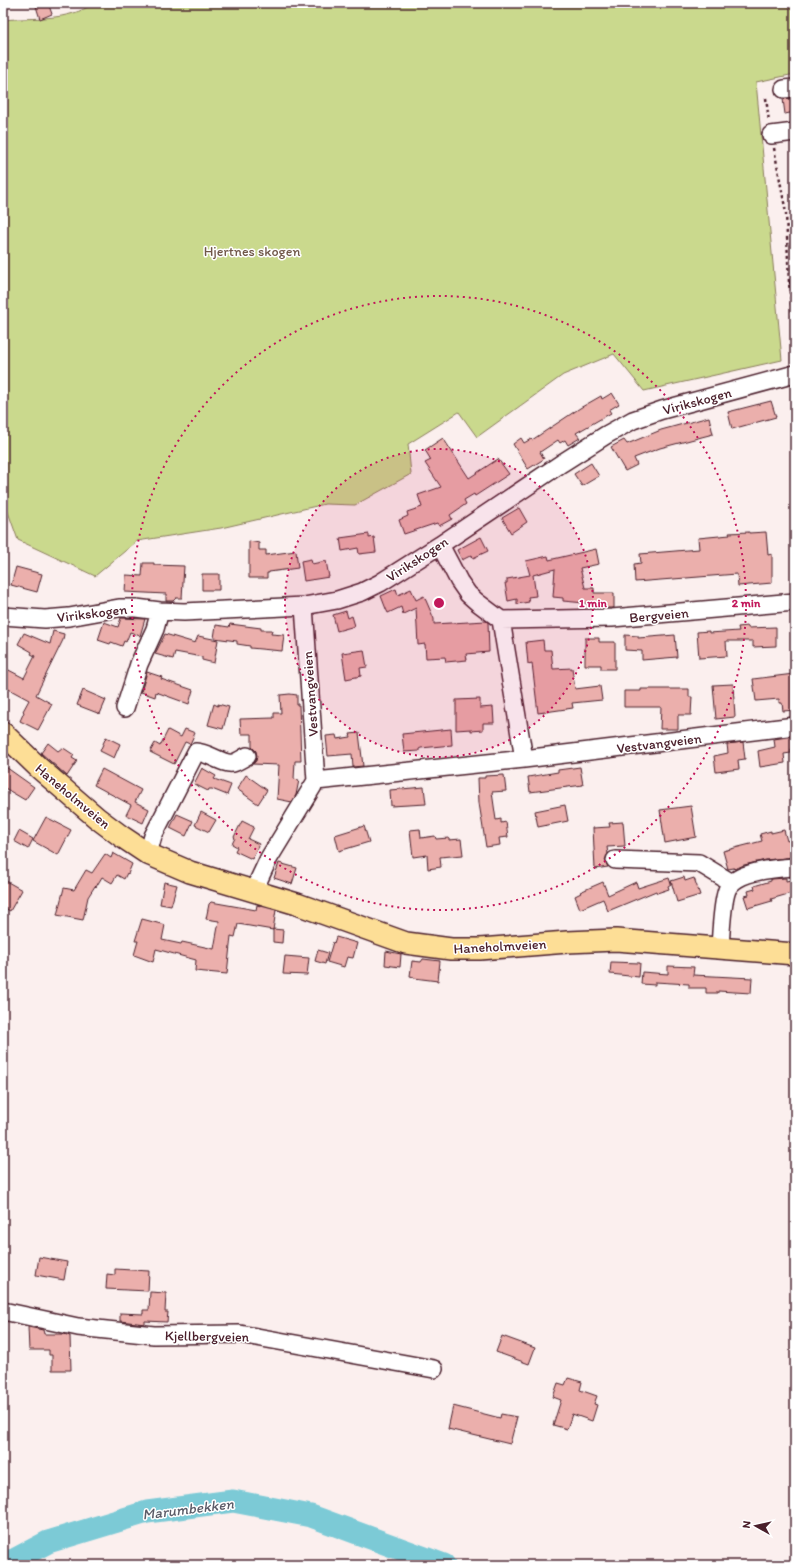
<svg xmlns="http://www.w3.org/2000/svg" width="798" height="1568" viewBox="0 0 798 1568" font-family="Itim,sans-serif">
	<rect width="100%" height="100%" fill="#fbefee"/>
	<filter id="ink" filterUnits="userSpaceOnUse"><feTurbulence type="fractalNoise" baseFrequency=".025" numOctaves="2"/><feDisplacementMap in="SourceGraphic" scale="8" xChannelSelector="R" yChannelSelector="G"/><feConvolveMatrix kernelMatrix="1 2 1 2 8 2 1 2 1" color-interpolation-filters="sRGB"/></filter>
	<g filter="url(#ink)">
		<path fill="#cad98d" stroke="#8a7c5c" d="M94,3H795V74L756,82L782,360L644,391L614,354L563,375L477,437L459,412L408,444L411,474L355,505L325,504L221,528L137,541L95,576L18,540L3,498V20C33,17 68,22 94,3Z"/>
		<g fill="none" stroke-linecap="round" stroke-linejoin="round">
			<path stroke="#7bcad6" stroke-width="23" d="M3,1562L14,1560L48,1542L147,1512L233,1501L311,1516L444,1565"/>
		</g>
		<path fill="#ebafac" stroke="#4a1f2b" d="M35,3H48L52,14L40,19Z
			M795,98V112L785,114L783,99Z
			M612,393L619,404L609,410L611,413L576,433L580,438L568,445L565,440L560,443L558,440L540,452L544,459L528,469L513,444L521,438L524,443L531,439L532,440L580,408L601,396L602,399Z
			M771,401L776,417L732,429L728,412Z
			M709,417L713,434L660,448L634,458L637,465L625,471L611,447L624,440L627,444L661,430Z
			M443,438L469,478L498,459L509,474L475,496L474,494L464,500L466,504L450,515L452,519L439,526L437,523L404,534L399,520L408,516L407,512L422,507L418,495L441,487L425,463L431,460L425,450Z
			M591,463L599,476L582,486L574,474Z
			M519,508L527,522L511,533L502,518Z
			M749,532V533L766,532L768,555L772,554V583L738,586L737,574L635,582L634,564L641,563L640,554L699,549L698,538L730,535L729,533Z
			M369,534V538L374,537L376,552L359,554L358,548L342,551L340,538Z
			M481,537L488,551L473,558L472,555L462,560L457,550Z
			M249,541L259,543V550H266V555L296,551L298,568L269,572V573H267V578H249Z
			M596,549L599,564L580,568L585,588H594V593H614V608H596V604L563,601V598L553,597L555,569L533,575L536,596L528,597L529,602L517,604V599L508,601L505,583H507V579L530,575L526,561L548,556L549,560Z
			M311,559L312,564L326,561L329,577L304,581L301,561Z
			M143,563H154V565L184,566L182,598H176L173,601H166V594L125,592L126,575L142,576Z
			M16,567L42,574L37,592L11,585Z
			M202,574H219V590H202Z
			M396,589L398,595L411,589L416,600L424,596L434,619V624L486,621L488,622L489,652L466,654L467,660L446,662L445,657L426,658L425,644L418,645L416,608L403,614L401,607L388,613L386,609L381,596Z
			M346,611L348,618L352,616L355,626L337,631L333,615Z
			M121,618L145,619L140,636L130,632L126,642L124,641L122,646L111,642L110,644L98,640L104,622L118,627Z
			M230,624L261,628V630H272L271,634L284,635L282,651L250,648V646L237,644V641L214,638L216,625L229,627Z
			M748,626V628L776,627V646L753,647V641H726L727,656L699,658L697,632L709,631V633L739,631L738,627Z
			M53,631L64,634L63,640L36,695L52,704L38,730L20,721L24,712L23,711L29,700L3,686V667L24,678L35,656L31,654L32,652L18,644L24,633L50,644Z
			M165,634L195,643L198,636L218,640L214,663L202,660V657L175,652L173,659L155,654Z
			M625,635L638,636V638L675,635L677,657L642,660V651L625,650Z
			M585,638H599V642H615V669H601V665H585Z
			M543,640L544,650H551L553,669L572,668L575,689L600,686L602,700L572,703L573,708L538,713L532,663L528,664L526,642Z
			M364,650L367,667L360,668L361,676L346,679L342,653Z
			M147,672L162,677L161,679L193,690L189,704L156,692L155,697L141,692Z
			M794,674L795,710L783,711L782,703H779V699L756,701L753,679Z
			M733,684L735,717L716,719L713,685Z
			M641,689H689V697H692L691,715H678V729H660L661,707H624V691H641Z
			M83,690L106,700L100,714L77,705Z
			M290,694L297,695V705H299L301,761H295L294,779L299,780L296,795L292,802L277,799L279,765L252,764L256,761L257,756L256,751L252,747V734H241L240,719L274,718V713H281L280,695Z
			M480,699V708L493,707L494,723H483V730L471,731V729L456,730V700Z
			M214,704L218,706V704L229,707L223,729L208,725Z
			M185,729L195,733L190,744L185,742L174,764L150,752L155,743L160,746L168,730L181,737Z
			M451,729L452,745L421,748L419,749V751L404,752L402,734Z
			M359,733L363,766L353,767L352,754L328,756L326,736L336,735L337,739L351,737L350,734Z
			M106,737L120,744L114,758L100,751Z
			M787,737H795V748L791,749V753L784,754L785,763L760,767L758,751L775,747L774,739Z
			M743,742L745,759L738,760L739,769L716,772L714,756L728,753L727,744Z
			M48,743L58,751L62,748L65,749L74,755L72,758L77,761L67,776L41,753Z
			M3,765L34,787L25,800L3,787Z
			M580,767L583,785L530,792L528,777L558,772V770Z
			M202,768L216,776L214,779L231,785L227,795L212,789H209L208,791L194,784Z
			M102,769L141,790L135,802L149,809L143,823L126,815L131,805L94,785Z
			M246,775L267,790L258,804L237,789Z
			M504,775L506,791L492,792L496,820L501,819V823L506,822L508,837L499,838L500,845L486,847L479,803L478,778H485V776Z
			M424,787L426,804L391,806L390,790Z
			M565,805L568,821L538,827L535,811Z
			M691,806L696,837L665,843L660,810Z
			M201,812L216,820L209,832L195,825Z
			M177,814L193,821L186,836L170,828Z
			M46,817L71,830L58,855L33,841Z
			M242,821L254,827L248,839L259,844L252,859L235,851L237,847L232,844L235,838L234,837Z
			M623,822L625,846L607,847L608,854L605,860L608,867L595,869L593,828L610,827L609,823Z
			M364,826L369,842L339,851L335,835Z
			M420,829L421,838L435,836L436,839L449,838V840L461,839L463,855L440,857L441,867L428,869L427,855L413,857L410,830Z
			M784,830L787,841L795,838V857L766,860L744,865L735,869L734,868L728,869L723,851L762,841L760,834L771,831V833Z
			M19,831L33,839L28,849L14,841Z
			M113,853L132,864L128,874L127,873L124,879L117,875L112,883L102,877L96,887L95,886L88,897L83,920L57,915L64,888L74,890L86,870L92,873L105,854L111,858Z
			M279,863L297,868L292,884L274,878Z
			M684,877L685,881L694,878L700,895L677,902L671,881Z
			M669,878L671,884L668,886L669,889L657,893L656,891L608,911L603,899L580,909L575,896L581,893L580,892L603,882L608,895L636,882L638,888Z
			M786,878V881L795,879V892L771,899L772,901L748,908L744,896L749,895L748,891L755,889L754,886L771,881V879Z
			M6,881L22,890L10,911L3,907V887Z
			M164,882L177,885L171,906L160,904Z
			M211,902L256,910L257,905L276,910L273,930L238,924L235,937L231,936L227,974L195,971L196,960L156,949L153,962L134,955L138,941H135L142,919L165,925L162,940L181,944L182,942L214,949L219,921L206,919L209,904Z
			M273,929L283,930L282,943L273,942Z
			M336,937L357,943L353,958L347,957L344,967L327,962L333,942L334,943Z
			M318,950L328,953L325,964L315,961Z
			M386,951L401,954L400,967L385,965Z
			M285,956L309,958L307,975L283,974Z
			M423,959L440,961L438,981L414,978V977L410,976L412,961L421,962Z
			M611,962L640,963L639,977L610,974Z
			M668,966L694,967L693,975L752,978L751,993L718,991V993H706V988H689V984L655,982V985L641,984L642,972L668,974Z
			M39,1257L67,1262L64,1280L36,1275Z
			M115,1269L149,1271L148,1291L106,1289L107,1274L115,1275Z
			M150,1292L166,1293L165,1312H168L167,1322L145,1321V1324L120,1321V1313L143,1314V1310H149Z
			M28,1327L43,1330L44,1334H64L70,1336L71,1370H52V1355H49V1350H29Z
			M502,1336L535,1348L529,1364L496,1352Z
			M568,1378L582,1382L580,1390L597,1396L594,1404L597,1405L592,1421L572,1414L567,1429L553,1425L561,1400L553,1397L558,1383L565,1385Z
			M453,1406L500,1418L501,1414L517,1417L510,1444L448,1429Z"/>
		<g fill="none" stroke-linecap="round" stroke-linejoin="round">
			<defs>
				<path id="minor" d="M784,89L795,88
					M771,135L795,132
					M440,545L459,581L468,594L477,602L501,620L612,618L795,602
					M304,606L316,781L524,759L795,726
					M3,616L45,619L69,617L119,608H136L160,611L184,612L304,606L337,600L362,592L380,583L440,545L562,463L606,435L633,420L662,410L795,374
					M501,620L524,759
					M125,708L139,664L155,629L160,611
					M148,854L153,836L196,752C208,752 223,765 233,763C237,762 243,758 247,756
					M615,860L699,863L732,883
					M254,890L269,858L316,781
					M720,948C721,933 722,903 727,890C735,871 777,868 795,867
					M3,1311L78,1327L154,1335L240,1334L434,1369"/>
				<path id="major" d="M3,733L39,768L97,818L121,836L148,854L190,872L297,904L406,943L451,949H480L567,942L616,940L795,954"/>
			</defs>
			<use href="#minor" stroke="#4a1f2b" stroke-width="20"/>
			<use href="#major" stroke="#4a1f2b" stroke-width="24"/>
			<path stroke="#4a1f2b" stroke-width="2.5" stroke-dasharray="3 3" stroke-linecap="butt" d="M766,98L769,121
				M774,148L786,213L789,283L795,340
				M789,283L795,282"/>
			<use href="#minor" stroke="#fff" stroke-width="17"/>
			<use href="#major" stroke="#fdde96" stroke-width="21"/>
		</g>
	</g>
	<circle cx="439" cy="603" r="154" fill="#c2185b" fill-opacity=".12"/>
	<g fill="none" stroke="#c2185b" stroke-width="2" stroke-dasharray="2 4">
		<circle cx="439" cy="603" r="154"/>
		<circle cx="439" cy="603" r="307"/>
	</g>
	<g text-anchor="middle" stroke-width="3" stroke-linejoin="round" paint-order="stroke">
		<g font-size="14" fill="#705748" stroke="#fff">
			<text x="252" y="256">Hjertnes skogen</text>
		</g>
		<g font-size="14" fill="#4a1f2b" stroke="#fff">
			<text transform="translate(697 401) rotate(-15)" y="5">Virikskogen</text>
			<text transform="translate(417 559) rotate(-33)" y="5">Virikskogen</text>
			<text transform="translate(92 613) rotate(-7)" y="5">Virikskogen</text>
			<text transform="translate(659 615) rotate(-5)" y="5">Bergveien</text>
			<text transform="translate(310 694) rotate(-94)" y="5">Vestvangveien</text>
			<text transform="translate(659 743) rotate(-7)" y="5">Vestvangveien</text>
			<text transform="translate(73 796) rotate(40)" y="5">Haneholmveien</text>
			<text transform="translate(500 946) rotate(-3)" y="5">Haneholmveien</text>
			<text transform="translate(207 1336) rotate(1)" y="5">Kjellbergveien</text>
		</g>
		<g font-size="15" font-style="italic" fill="#5b5b67" stroke="#fff">
			<text transform="translate(188 1509) rotate(-7)" y="5">Marumbekken</text>
		</g>
	</g>
	<circle cx="439" cy="603" r="6" fill="#c2185b" stroke="#fff" stroke-width="2"/>
	<g font-size="12" text-anchor="middle" font-weight="bold" fill="#c2185b" stroke="#fff" stroke-width="3" stroke-linejoin="round" paint-order="stroke">
		<text x="593" y="607">1 min</text>
		<text x="746" y="607">2 min</text>
	</g>
	<rect width="798" height="1568" fill="none" stroke="#fff" stroke-width="16"/>
	<rect x="8" y="8" width="782" height="1552" fill="none" stroke="#4a1f2b" stroke-width="1.5" filter="url(#ink)"/>
	<g transform="translate(756 1526) rotate(278)" stroke="#ffffff" stroke-width="3" paint-order="stroke">
	<path d="M0-3L7 15L0 10L-7 15Z" fill="#4a1f2b"/>
	<text y="-6" font-size="11" font-weight="bold" text-anchor="middle" fill="#4a1f2b">N</text>
	</g>
</svg>
